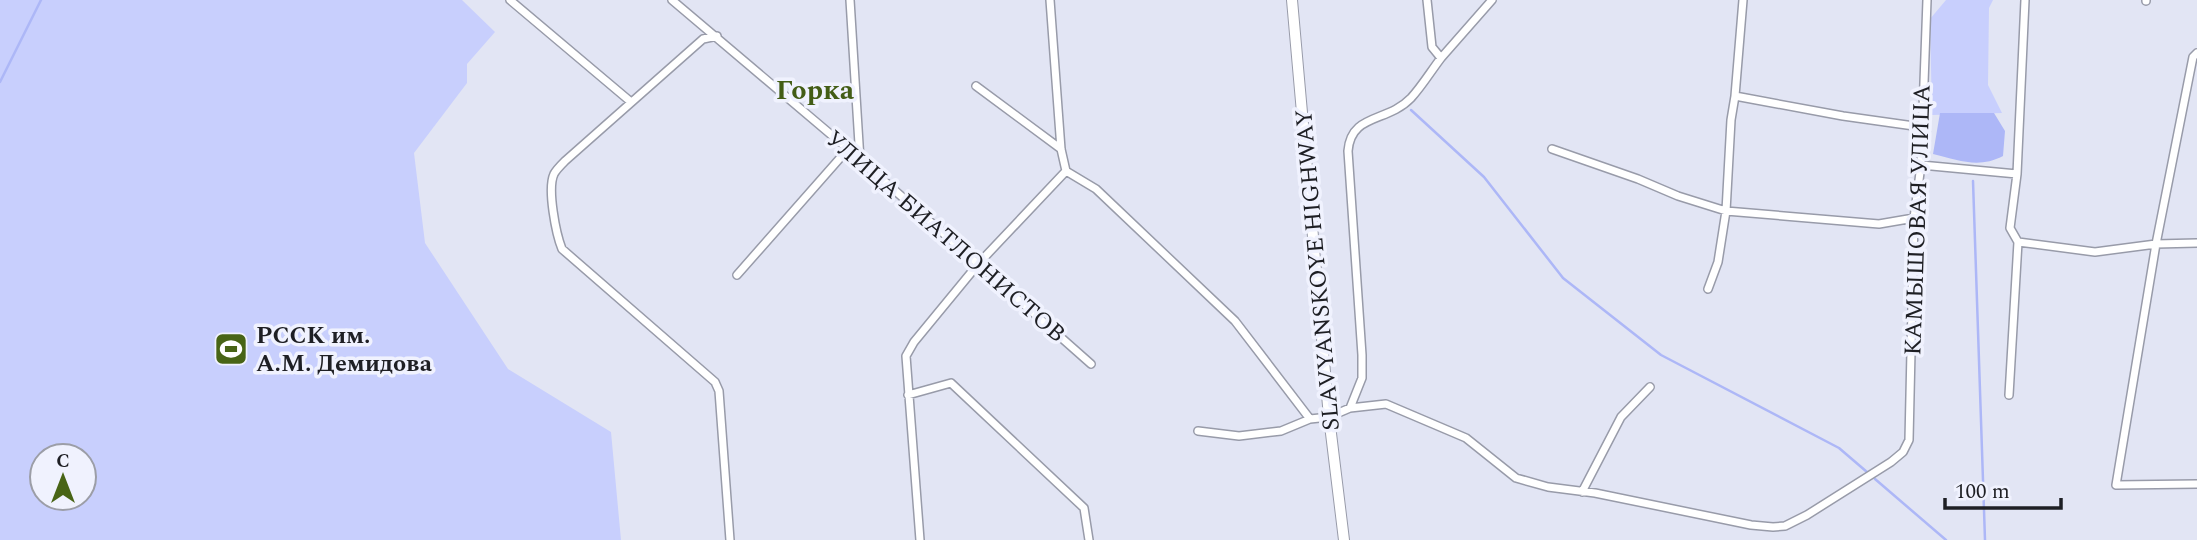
<svg xmlns="http://www.w3.org/2000/svg" width="2197" height="540" viewBox="0 0 2197 540" font-family="Spectral,serif">
	<rect width="100%" height="100%" fill="#e2e5f4"/>
	<path fill="#c8cffd" fill-rule="evenodd" d="M0,0H462L495,32L467,64V83L414,153L425,243L508,369L611,432L621,540H0ZM42,456H84V498H42Z
		M1946,0H1993L1989,8L1988,85L2002,113L1932,115L1930,19Z"/>
	<path fill="#adb7f7" d="M1940,113H1994L2005,131L2003,156C1978,169 1959,160 1933,154Z"/>
	<g fill="none" stroke-linecap="round" stroke-linejoin="round">
		<path stroke="#adb7f7" stroke-width="2.5" d="M0,82L41,0
			M1411,110L1484,177L1563,278L1661,355L1839,448L1867,472
			M1973,181L1985,540
			M1875,479L1946,540"/>
		<defs>
			<path id="minor" d="M510,0L631,102
				M672,0L848,149L1091,364
				M850,0L860,160
				M1050,0L1061,149L1066,171
				M2146,1V0
				M717,36L703,39L565,161C561,165 556,170 554,174C547,189 556,234 562,249L715,382L719,391L730,540
				M2197,53L2193,57L2156,244L2116,485L2197,484
				M1441,58L1492,0
				M976,86L1061,149
				M1735,96L1843,116L1921,127
				M1552,149L1638,179L1678,196L1726,211L1879,224L1914,218
				M1921,165L2017,174
				M1066,171L1096,189L1235,321L1310,419
				M2018,242L2095,252L2156,244L2197,243
				M737,275L848,149
				M1708,289L1718,262L1726,211L1731,120L1735,96L1743,0
				M908,395L951,383L1084,508L1089,540
				M2009,395L2018,242L2010,228L2017,174L2025,0
				M1350,408L1362,378V355L1348,151C1351,113 1387,123 1411,98C1422,86 1431,71 1441,58L1432,47L1427,0
				M1198,431L1239,436L1281,431L1310,419L1329,417L1350,408L1386,404L1466,438L1516,478L1548,487L1595,493L1751,525L1773,527L1785,526L1807,515L1891,462L1903,452L1909,440L1914,218L1921,165L1927,0
				M1582,492L1621,417L1650,387
				M920,540L906,356L914,342L979,263L1066,171"/>
			<path id="secondary" d="M1292,0L1329,417L1344,540"/>
		</defs>
		<use href="#minor" stroke="#989ba9" stroke-width="10"/>
		<use href="#secondary" stroke="#989ba9" stroke-width="12"/>
		<use href="#minor" stroke="#fff" stroke-width="7"/>
		<use href="#secondary" stroke="#fff" stroke-width="10"/>
	</g>
	<defs>
		<symbol id="stadium-square" viewBox="-11 -11 22 22"><rect x="-9" y="-9" width="18" height="18" rx="4" fill="#486416" stroke="#f0f2fe"/><path d="M0-5a6.5 5 0 1 0 0 10a6.5 5 0 1 0 0-10ZM-3.5-1.8h7v3.6h-7Z" fill="#fff"/></symbol>
	</defs>
	<g fill-rule="evenodd">
		<use href="#stadium-square" x="212" y="330" width="38" height="38"/>
	</g>
	<g text-anchor="middle" stroke-width="7" stroke-linejoin="round" paint-order="stroke">
		<g font-size="24" fill="#1e1f24" stroke="#f0f2fe">
			<text transform="translate(1917 220) rotate(-88)" y="8">КАМЫШОВАЯ УЛИЦА</text>
			<text transform="translate(946 236) rotate(41)" y="8">УЛИЦА БИАТЛОНИСТОВ</text>
			<text transform="translate(1317 270) rotate(-95)" y="8">SLAVYANSKOYE HIGHWAY</text>
		</g>
		<g font-size="24" font-weight="bold" fill="#1e1f24" stroke="#f0f2fe" text-anchor="start">
			<text x="256" y="343">РССК им.<tspan x="256" dy="28">А.М. Демидова</tspan></text>
		</g>
		<g font-size="28" font-weight="bold" fill="#435d16" stroke="#f0f2fe">
			<text x="815" y="99">Горка</text>
		</g>
	</g>
	<g transform="translate(63 477)"><circle r="33" fill="#f0f2fe" stroke="#9c9ea7" stroke-width="2"/>
	<path d="M0-5L12 26L0 18L-12 26Z" fill="#486416"/>
	<text y="-10" font-size="19" font-weight="bold" text-anchor="middle" fill="#1e1f24">С</text>
	</g>
	<path d="M1945 498v10h116v-10" fill="none" stroke="#1e1f24" stroke-width="3.5"/>
	<text x="1955" y="498" font-size="21" fill="#1e1f24" stroke="#f0f2fe" stroke-width="5" paint-order="stroke">100 m</text>
</svg>
